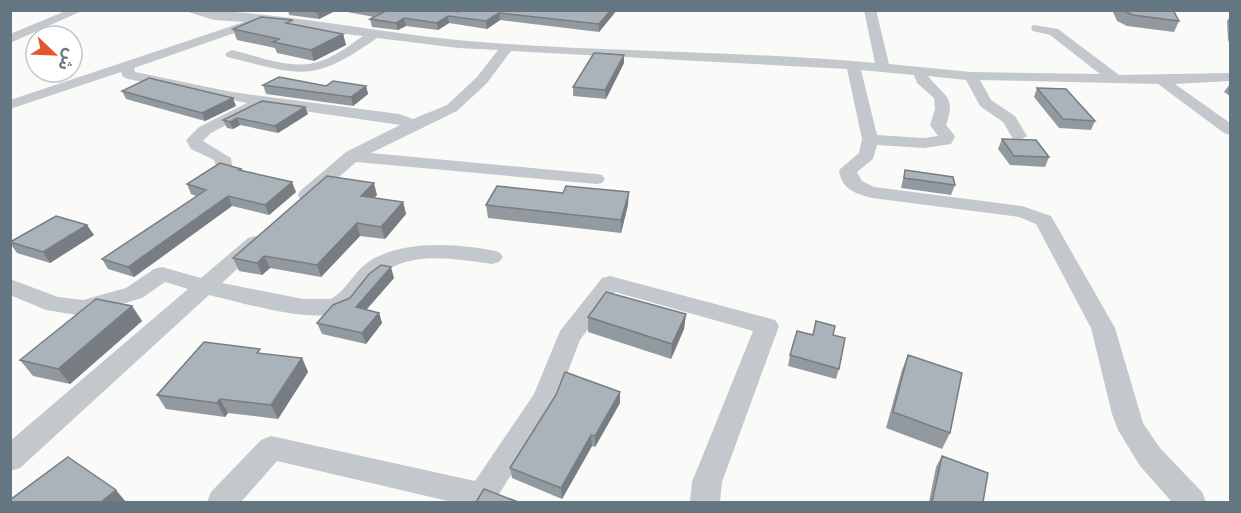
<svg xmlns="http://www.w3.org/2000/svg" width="1241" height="513" viewBox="0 0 1241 513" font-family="Cabin,'Noto Sans Arabic',sans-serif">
	<rect width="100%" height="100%" fill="#fafaf8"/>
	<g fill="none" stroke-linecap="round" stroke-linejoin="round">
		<path fill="#c3c8cc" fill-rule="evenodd" d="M68,10H84L10,43V34Z
			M182,10C274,10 366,31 457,40C596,53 736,50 875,63L864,10H876L889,64L971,72L1100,74L1050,35L1033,31L1031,28L1033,25L1058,29L1119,75L1230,73V81L1175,84L1230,123V135L1224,133L1158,84L980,80L991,100L1015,116L1027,136L1019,141L1013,139L1003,122L980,106L966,80L928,76C943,96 957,95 946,125L955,136L951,144L924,148L877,145L873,159L857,172L862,181L874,187L1022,206L1051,216L1115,328L1143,423L1160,448L1202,492L1206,502H1172L1140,466L1118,430L1112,414L1091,328L1036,224L1019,217L872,198C856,194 841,189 839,170L859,153L862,139L847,69L511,51L487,83L457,111L371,153L596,174L602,175L605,179L602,183L596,184L356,162L314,199H300L298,195L300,191L346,152L400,125L256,104L258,107L255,110L211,133L203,141L231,158L232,165L229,169H217L214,160L191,149L186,140L199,127L247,103L128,79L123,77L121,72L10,109V100L244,22L214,20ZM260,24L363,36C349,46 332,59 314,63C288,69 257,56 232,50L225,54L227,57C301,75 312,84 377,38L458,48L498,50L477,77L447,105L413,119L399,114L232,92L135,72L134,68ZM861,70L914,75L917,83L934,98L935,109L930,125L938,136L924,138L877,135Z
			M255,236L262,238L265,242L262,246L222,283L303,299H331C346,291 353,273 367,263C399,239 462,243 499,252L503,257L499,262L492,264C450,258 404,249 371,282C362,292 357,307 344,312C311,324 244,303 209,295L20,468L10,471V441L188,289L165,282L142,298L83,316L46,310L10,295V279L58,297L83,300L126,288L154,269L162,267L201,278L248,238Z
			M610,276L775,320L779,326L722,482L720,502H690L692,482L753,331L615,292L580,340L555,405L494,502H452L277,461L241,502H207L211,492L261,440L271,436L475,481L534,394L560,331L602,278Z"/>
	</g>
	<path fill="#929a9f" d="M288,10H337L319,19L289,15Z
		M347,10H456L458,12L460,10H617L599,32L500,20L487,29L449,23L438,30L406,26L398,30L372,27L370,19L374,17L347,12Z
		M1112,10H1173L1179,21L1174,32L1127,26L1117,21Z
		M1230,16V44L1228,40L1227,21Z
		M294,24L343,34L346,45L314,61L277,53L275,48L237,40L233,29Z
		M624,63L606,99L573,96V87Z
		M1230,84V96L1224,92Z
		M263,85L366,86L368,94L353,106L266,94Z
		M1037,88L1095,121L1091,130L1059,128L1034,97Z
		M122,91L236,106L205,121L126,99Z
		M305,107L308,114L278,133L240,125L233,129L227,128L223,120Z
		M1002,139L1049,157L1045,167L1010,165L998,149Z
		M905,170L955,185L951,195L901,188Z
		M242,171L296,192L269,215L232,206L134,277L108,269L102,259L196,196L191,194L187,184Z
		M377,195L374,198L403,202L406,214L385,239L360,236L321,277L270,268L262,275L239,271L233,258Z
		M486,205H628L621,233L488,218Z
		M94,235L50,263L17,253L10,243V242Z
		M394,278L366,310L379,313L382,323L366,344L322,334L317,323Z
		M132,306L142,321L70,384L33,376L20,360Z
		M686,314L684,329L671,359L588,332V317Z
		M813,335H833L839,369L836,379L788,366L790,355Z
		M262,354L302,358L308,372L278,419L228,413L225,417L166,409L157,395Z
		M908,355L950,433L942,449L886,428L902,370Z
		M620,403L595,447L592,446L562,499L512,478L510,468Z
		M942,456L983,502H929L936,467Z"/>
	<path fill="#777d82" d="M321,10H337L319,19L317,12Z
		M611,10H617L599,32V24Z
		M499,13L500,20L487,29L486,21Z
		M448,16L449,23L438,30L437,23Z
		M404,18L406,26L398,30L396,23Z
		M343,34L346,45L314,61L311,50Z
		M624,55V63L606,99L605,90Z
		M366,86L368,94L353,106L351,97Z
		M233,98L236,106L205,121L202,113Z
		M305,107L308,114L278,133L275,126Z
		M237,118L240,125L233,129L230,122Z
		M292,182L296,192L269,215L265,205Z
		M374,183L377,195L364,208L361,196Z
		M629,192L628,205L621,233V220Z
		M228,196L232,206L134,277L128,267Z
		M403,202L406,214L385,239L381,227Z
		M357,223L360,236L321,277L317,265Z
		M87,225L94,235L50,263L43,252Z
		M264,256L270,268L262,275L257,263Z
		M391,267L394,278L359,318L356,307Z
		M132,306L142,321L70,384L58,369Z
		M379,313L382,323L366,344L362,333Z
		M686,314L684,329L671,359L672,344Z
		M302,358L308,372L278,419L271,405Z
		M620,392V403L595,447V436Z
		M220,399L228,413L225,417L217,403Z
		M591,435L592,446L562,499L561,488Z
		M116,490L126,502H101Z"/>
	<path fill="#aab3b9" stroke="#777d82" stroke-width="1.5" d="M303,10H321L317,12Z
		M376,10H456L458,12L460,10H611L599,24L499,13L486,21L448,16L437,23L404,18L396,23L370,19L384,12Z
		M1122,10H1173L1179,21L1133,15Z
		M261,17L293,20L286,23L343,34L311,50L273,42L279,39L233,29Z
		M594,53L624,55L605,90L573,87Z
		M279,77L326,86L333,81L366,86L351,97L263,85Z
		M149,78L233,98L202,113L122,91Z
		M1037,88L1066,89L1095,121L1063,119Z
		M262,101L305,107L275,126L237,118L230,122L223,120Z
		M1002,139L1036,140L1049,157L1014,156Z
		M220,163L241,169L239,170L292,182L265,205L228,196L128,267L102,259L206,190L187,184Z
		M905,170L953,177L955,185L904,178Z
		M327,176L374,183L361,196L403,202L381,227L357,223L317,265L264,256L257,263L233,258Z
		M497,186L563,193L566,186L629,192L621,220L486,205Z
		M56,216L87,225L43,252L10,242Z
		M381,265L391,267L356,307L379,313L362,333L317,323L333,305L350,298L369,274Z
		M606,292L686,314L672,344L588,317Z
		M96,299L132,306L58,369L20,360Z
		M816,321L835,326L833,335L845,338L839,369L790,355L797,331L813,335Z
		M204,342L260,349L257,353L302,358L271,405L220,399L217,403L157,395Z
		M908,355L962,373L950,433L893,412Z
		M565,372L620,392L595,436L591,435L561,488L510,468L556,395Z
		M942,456L988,473L983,502H932Z
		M68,457L116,490L101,502H10V500Z
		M484,489L518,502H476Z"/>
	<rect width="1241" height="513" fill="none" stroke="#657683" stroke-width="24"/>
	<g transform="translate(54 54) rotate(113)"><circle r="28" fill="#ffffff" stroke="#c1c8cd" stroke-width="1.5"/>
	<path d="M0-4.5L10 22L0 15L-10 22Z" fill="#e4572e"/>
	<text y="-9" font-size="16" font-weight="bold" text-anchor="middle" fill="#657683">ش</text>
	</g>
</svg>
